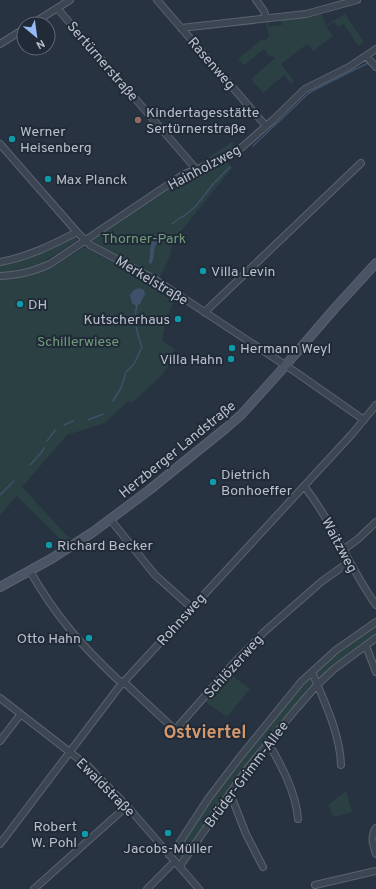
<svg xmlns="http://www.w3.org/2000/svg" width="376" height="889" viewBox="0 0 376 889" font-family="Overpass,sans-serif">
	<rect width="100%" height="100%" fill="#283342"/>
	<path fill="#2a4043" d="M321,13L326,25L345,14L364,42L358,46L344,24L338,27L334,22L326,27L333,36L313,51L307,44L281,64L294,81L291,84L284,75L263,93L251,79L275,58L271,55L269,56L264,49L244,65L238,59L262,39L264,41L269,37L266,22H268L269,26L282,25L281,20Z
		M232,142L235,147L212,160L198,164Z
		M228,163L232,168L173,241L170,256L159,279L94,244L93,241L94,237L181,179L198,172Z
		M74,236L77,240L45,261L46,263L36,268L0,274V264Z
		M83,248H86L134,274L174,301L166,320L162,341L175,349L169,364L161,376L132,403L128,401L105,423L67,435L22,487L70,539L64,543L17,496L0,515V278L20,277L53,267Z
		M376,625V635L320,678C316,678 316,674 317,671L340,650Z
		M228,674H230L250,689L227,717L204,701Z
		M308,678L311,679L313,685L183,858L181,859L176,855L177,852C217,791 260,733 308,678Z
		M346,791L352,812L334,817L328,805Z"/>
	<path fill="#3e516a" d="M159,233L161,235C160,242 157,242 155,247C153,253 155,257 151,264L149,263C151,251 148,240 159,233Z
		M139,288L144,290L145,294L140,304L136,306L132,303L130,295L134,290Z"/>
	<g fill="none" stroke-linecap="round" stroke-linejoin="round">
		<path stroke="#3e516a" stroke-width="1.5" d="M253,146L309,93L318,88L368,63
			M172,224L180,218L184,216L195,207L214,183L230,167
			M113,401L121,388L126,372L134,364L142,347C137,333 133,320 137,305
			M88,420L103,414
			M64,425L73,421
			M47,441L55,430
			M30,465L41,453L44,448
			M0,495L14,481"/>
		<defs>
			<path id="street" d="M157,0L266,126
				M256,0L264,11L266,18
				M57,8L196,169
				M32,24L70,0
				M181,28L306,14L357,0
				M0,44L24,29
				M366,56L376,67
				M0,144L77,232L90,245L156,280L297,373L364,420
				M0,262C28,257 52,245 77,232
				M0,276C19,275 32,272 50,264L184,174L216,162L241,148L273,120L305,89L349,67L376,49
				M204,312L208,309L361,163
				M304,486C333,523 349,567 376,605
				M110,519L155,575L192,608
				M343,550L358,539L376,522
				M30,571C55,615 81,645 118,680L127,685L174,729H176L234,663L264,632L321,582L349,562
				M366,646L376,672
				M312,672C324,701 340,733 341,765
				M0,698L89,767L127,806L199,889
				M0,741L20,715
				M268,742C281,765 296,792 298,819
				M230,793L246,834L263,867
				M376,828C370,837 373,844 376,854
				M0,844L119,687L352,434L376,405
				M169,855L178,845L208,799L240,757L301,682L336,650L376,622
				M180,866L246,770L296,709L317,685L334,669L376,638
				M315,885L376,871
				M34,889L127,806
				M147,889L175,861"/>
			<path id="secondary" d="M0,587L51,559L93,532L148,491L226,428L241,415L278,374L335,308L376,263"/>
		</defs>
		<use href="#street" stroke="#5a636f" stroke-width="8"/>
		<use href="#secondary" stroke="#5a636f" stroke-width="10"/>
		<use href="#street" stroke="#3c4552" stroke-width="6"/>
		<use href="#secondary" stroke="#4a5464" stroke-width="8"/>
	</g>
	<circle fill="#8d6e63" stroke="#212a37" stroke-width="1.5" cx="138" cy="120" r="4"/>
	<g fill="#0f9aa8" stroke="#212a37" stroke-width="1.5">
		<circle cx="12" cy="139" r="4"/>
		<circle cx="48" cy="179" r="4"/>
		<circle cx="203" cy="271" r="4"/>
		<circle cx="20" cy="304" r="4"/>
		<circle cx="178" cy="319" r="4"/>
		<circle cx="232" cy="348" r="4"/>
		<circle cx="231" cy="359" r="4"/>
		<circle cx="213" cy="482" r="4"/>
		<circle cx="49" cy="545" r="4"/>
		<circle cx="89" cy="638" r="4"/>
		<circle cx="168" cy="833" r="4"/>
		<circle cx="85" cy="834" r="4"/>
	</g>
	<g text-anchor="middle" stroke-width="4" stroke-linejoin="round" paint-order="stroke">
		<g font-size="14" fill="#b9c0cb" stroke="#212a37">
			<text transform="translate(103 61) rotate(49)" y="5">Sertürnerstraße</text>
			<text transform="translate(212 63) rotate(49)" y="5">Rasenweg</text>
			<text transform="translate(204 167) rotate(-28)" y="5">Hainholzweg</text>
			<text transform="translate(152 280) rotate(31)" y="5">Merkelstraße</text>
			<text transform="translate(177 449) rotate(-39)" y="5">Herzberger Landstraße</text>
			<text transform="translate(340 545) rotate(62)" y="5">Waitzweg</text>
			<text transform="translate(181 619) rotate(-48)" y="5">Rohnsweg</text>
			<text transform="translate(233 666) rotate(-48)" y="5">Schlözerweg</text>
			<text transform="translate(246 774) rotate(-53)" y="5">Brüder-Grimm-Allee</text>
			<text transform="translate(106 787) rotate(45)" y="5">Ewaldstraße</text>
		</g>
		<g font-size="14" fill="#b9c0cb" stroke="#212a37" text-anchor="start">
			<text x="146" y="117">Kindertagesstätte<tspan x="146" dy="16">Sertürnerstraße</tspan></text>
			<text x="20" y="136">Werner<tspan x="20" dy="16">Heisenberg</tspan></text>
			<text x="56" y="184">Max Planck</text>
			<text x="211" y="276">Villa Levin</text>
			<text x="28" y="309">DH</text>
			<text x="170" y="324" text-anchor="end">Kutscherhaus</text>
			<text x="240" y="353">Hermann Weyl</text>
			<text x="223" y="364" text-anchor="end">Villa Hahn</text>
			<text x="221" y="479">Dietrich<tspan x="221" dy="16">Bonhoeffer</tspan></text>
			<text x="57" y="550">Richard Becker</text>
			<text x="81" y="643" text-anchor="end">Otto Hahn</text>
			<text x="77" y="831" text-anchor="end">Robert<tspan x="77" dy="16">W. Pohl</tspan></text>
			<text x="168" y="853" text-anchor="middle">Jacobs-Müller</text>
		</g>
		<g font-size="14" fill="#719c7b" stroke="#212a37">
			<text x="144" y="243">Thorner-Park</text>
			<text x="78" y="346">Schillerwiese</text>
		</g>
		<g font-size="18" font-weight="bold" fill="#d3996d" stroke="#212a37">
			<text x="205" y="738">Ostviertel</text>
		</g>
	</g>
	<g transform="translate(36 36) rotate(151)"><circle r="19" fill="#212a37" stroke="#5e6672"/>
	<path d="M0-3L7 15L0 10L-7 15Z" fill="#95baf5"/>
	<text y="-6" font-size="11" font-weight="bold" text-anchor="middle" fill="#b9c0cb">N</text>
	</g>
</svg>
